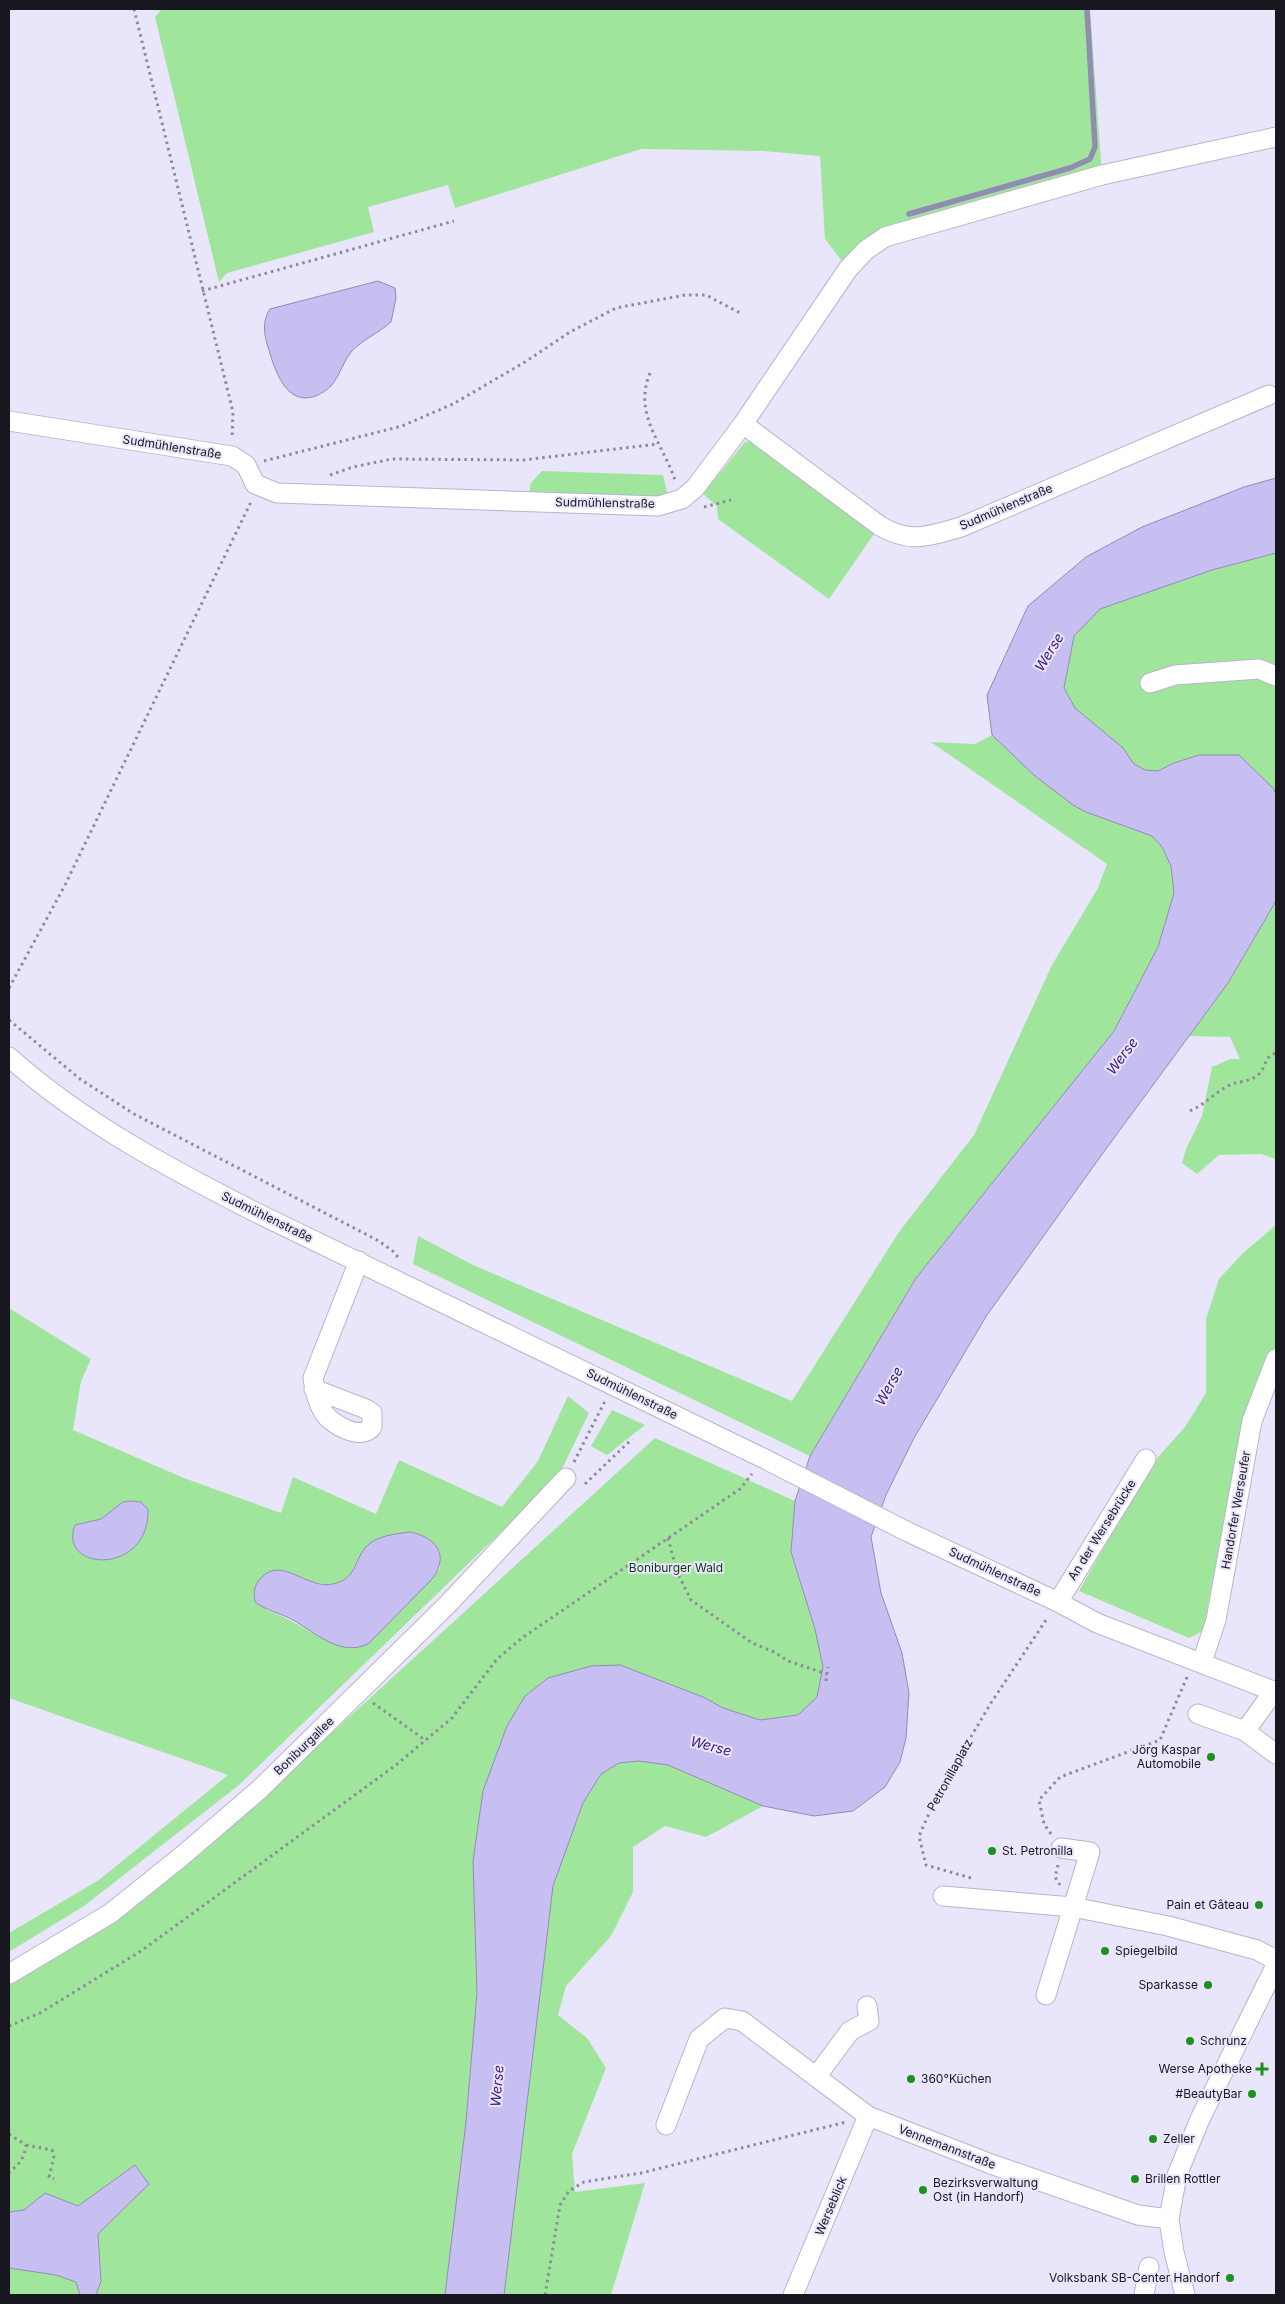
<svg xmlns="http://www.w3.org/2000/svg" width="1285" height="2304" viewBox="0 0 1285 2304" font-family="Inter,sans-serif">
	<rect width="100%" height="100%" fill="#e9e6fb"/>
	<path fill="#a0e59c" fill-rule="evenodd" d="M162,9H1090L1102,175L885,237L848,269L825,239L820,156L763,151L641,149L455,208L448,185L368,207L374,232L227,273L219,282L155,17Z
		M762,441L876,531L829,599L718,519L717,506L703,494L745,442Z
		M542,471L663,475L667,493L658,506L527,501L531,483Z
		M1276,553V794L1274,789L1239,755L1174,763L1158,771L1145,770L1134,764L1123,748L1075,708L1064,688L1074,636L1100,609L1212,570Z
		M992,735L1035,776L1086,812L1152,836L1162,847L1171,866L1174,893L1158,947L1114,1031L916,1278L810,1456L413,1264L418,1236L473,1265L792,1401L899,1232L974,1135L1052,965L1098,888L1107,864L931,742L975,744Z
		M1276,901V1159L1261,1154L1219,1155L1197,1174L1182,1163L1186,1149L1202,1116L1212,1067L1230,1059H1240L1230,1037L1189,1036L1228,983Z
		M1276,1225V1345L1242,1425L1203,1631L1189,1638L1079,1591L1151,1465L1185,1427L1206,1393V1319L1219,1279L1243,1253Z
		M9,1308L91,1359L81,1381L73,1430L184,1478L281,1513L293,1477L376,1514L399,1460L502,1507L538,1461L568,1396L589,1413L558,1477L239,1785L84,1906L9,1952V1933L99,1880L228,1775L9,1698ZM110,1511L73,1542L82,1523L101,1519ZM411,1532L440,1551V1568L433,1578L350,1648C319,1641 296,1620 266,1610L291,1573C311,1583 339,1593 355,1571C359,1564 360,1555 364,1549C375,1536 396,1534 411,1532Z
		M612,1410L645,1425L607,1455L591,1446Z
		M655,1438L795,1501L791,1553L815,1629L823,1667L817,1698L798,1715L760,1720L723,1708L702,1697L620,1665L483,1791L473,1861L477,1993L466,2122L445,2295H96L101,2281L98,2234L149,2184L135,2165L78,2206L45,2193L24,2210L9,2212V1978L244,1813Z
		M639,1761L668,1765L763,1806L706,1837L665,1826L633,1847V1892L611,1936L566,1986L558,2015L587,2038L606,2068L572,2154L575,2192L645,2183L611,2295H504L553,1886L583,1803L601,1774L619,1763Z
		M9,2268L56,2275L76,2282L80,2295H9Z"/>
	<path fill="#c7bef2" stroke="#928cb3" d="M378,281L395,288L396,298L391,322C379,333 363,339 351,352C343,362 340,375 332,385C327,390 322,393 316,396C291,405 279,381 272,360C267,343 259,326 270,309Z
		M1276,478V553L1212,570L1100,609L1074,636L1064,688L1075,708L1123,748L1134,764L1145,770L1158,771L1174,763L1199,755H1239L1274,789L1276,794V901L1228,983L1103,1153L987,1315L914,1438L886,1495L871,1537L881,1593L902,1653L909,1693L906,1738L900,1762L885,1787L853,1811L814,1816L763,1806L668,1765L639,1761L619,1763L601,1774L583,1803L553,1886L504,2295H445L466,2122L477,1993L473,1861L483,1791L507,1726L525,1696L548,1678L591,1666L620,1665L703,1697L723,1708L760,1720L798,1715L817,1697L823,1667L815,1629L791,1552L795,1501L810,1456L916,1278L1114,1031L1158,947L1174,893L1171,866L1162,847L1152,836L1086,812L1073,805L1035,776L992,735L987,695L1028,606L1086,557L1142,527L1244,487Z
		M131,1501L141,1502L148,1509C150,1576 57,1572 75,1525L101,1519L123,1502Z
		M411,1532C437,1538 449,1555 433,1578L368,1644C340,1657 316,1633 293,1620C280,1613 267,1611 255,1602C253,1591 254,1585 262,1577C282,1556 308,1590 333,1584C356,1579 354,1562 365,1548C376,1535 396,1534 411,1532Z
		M135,2165L149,2184L98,2234L101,2281L96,2295H80L76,2282L56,2275L9,2268V2212L24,2210L45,2193L78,2206Z"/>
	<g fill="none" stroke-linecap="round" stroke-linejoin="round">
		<path stroke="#928cb3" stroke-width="5.5" d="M909,214L1070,168L1090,159L1095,147L1087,9"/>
		<defs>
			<path id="minor" d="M9,421L232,456L246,465L255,484L277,493L658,506L682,499L695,488L743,424L848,269L866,250L885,237L1102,175L1276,137
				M743,424L880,526C911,544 928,536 961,527L1269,395
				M1150,683L1175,675L1259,669L1276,676
				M9,1057C83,1123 169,1168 257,1213L765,1459L908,1532L1058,1602L1097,1623L1276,1692
				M314,1389L366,1409L372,1413V1427C361,1441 332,1425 324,1413C317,1402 315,1391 313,1378L359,1261
				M1058,1602L1146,1459
				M1202,1662L1216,1620L1252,1421L1276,1359
				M1274,1691L1245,1731L1276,1754
				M1198,1714L1245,1731
				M943,1896L1073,1907L1168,1926L1257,1950L1276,1960
				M9,1974L111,1913L182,1856L260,1789L448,1604L566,1478
				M1046,1995L1090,1852L1061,1848
				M816,2077L850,2031L869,2021L867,2006
				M666,2125L699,2039L725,2018L742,2021L868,2116L991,2164L1138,2215L1169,2219
				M793,2295L868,2116
				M1144,2295L1149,2267
				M1185,2295L1174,2252L1169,2219L1177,2175L1200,2119L1276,1965"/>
		</defs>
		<use href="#minor" stroke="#b8b3cd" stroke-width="21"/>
		<path stroke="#8d8a9a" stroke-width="3" stroke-dasharray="2.5 4" stroke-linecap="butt" d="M134,9L233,412L232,438
			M202,291L454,221
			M650,373C633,414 662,442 675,480
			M264,461L402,426L453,404L525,362L570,332L616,308L685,295H706L742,314
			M330,475L353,467L392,459L523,460L658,444
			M704,507L731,500
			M9,988L64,887L251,502
			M9,1020L80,1079L134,1114L379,1241L394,1252L400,1260
			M1190,1111C1206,1104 1216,1091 1232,1084C1240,1081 1250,1082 1258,1075C1267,1067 1263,1057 1276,1053
			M574,1462L605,1401
			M585,1484L632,1439
			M668,1538L677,1572L691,1600L752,1643L774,1652L788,1661L827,1674
			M826,1681L828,1667
			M373,1703L425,1740
			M1051,1834L1044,1824L1039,1800L1060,1777L1160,1740L1187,1677
			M1058,1865L1055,1877L1060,1885
			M971,1878L926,1865L919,1836L940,1789L991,1703L1048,1617
			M9,2026L40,2013L141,1951L396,1765L452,1718L497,1659L522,1638L740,1489L752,1474
			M9,2134L26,2145C25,2157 19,2165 9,2172
			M26,2145L52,2150L54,2156L49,2177L54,2179
			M545,2295L560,2205L569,2191L584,2182L641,2173L846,2122"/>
		<use href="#minor" stroke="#fff" stroke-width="19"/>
	</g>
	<g fill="#1b911e" stroke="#e9e6fb" stroke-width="2">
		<circle cx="1211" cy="1757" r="5"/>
		<circle cx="992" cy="1851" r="5"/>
		<circle cx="1259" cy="1905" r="5"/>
		<circle cx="1105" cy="1951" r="5"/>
		<circle cx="1208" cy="1985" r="5"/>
		<circle cx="1190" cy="2041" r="5"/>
		<path d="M1259.5 2061.5h5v5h5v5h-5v5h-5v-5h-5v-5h5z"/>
		<circle cx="911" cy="2079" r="5"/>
		<circle cx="1252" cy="2094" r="5"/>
		<circle cx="1153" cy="2139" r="5"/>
		<circle cx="1135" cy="2179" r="5"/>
		<circle cx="923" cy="2190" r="5"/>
		<circle cx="1230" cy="2278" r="5"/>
	</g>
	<g text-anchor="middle" stroke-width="4" stroke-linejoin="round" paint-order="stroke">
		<g font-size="12" fill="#18161f" stroke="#e9e6fb">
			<text transform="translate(172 447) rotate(9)" y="4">Sudmühlenstraße</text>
			<text transform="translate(605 503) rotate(1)" y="4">Sudmühlenstraße</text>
			<text transform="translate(1006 507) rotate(-23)" y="4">Sudmühlenstraße</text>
			<text transform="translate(267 1217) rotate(26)" y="4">Sudmühlenstraße</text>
			<text transform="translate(632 1394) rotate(26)" y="4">Sudmühlenstraße</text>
			<text transform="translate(1236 1510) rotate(-80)" y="4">Handorfer Werseufer</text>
			<text transform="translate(1102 1530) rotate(-58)" y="4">An der Wersebrücke</text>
			<text transform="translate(995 1572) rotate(25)" y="4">Sudmühlenstraße</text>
			<text transform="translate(304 1746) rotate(-44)" y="4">Boniburgallee</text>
			<text transform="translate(950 1775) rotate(-61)" y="4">Petronillaplatz</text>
			<text transform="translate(947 2147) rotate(21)" y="4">Vennemannstraße</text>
			<text transform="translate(831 2206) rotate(-67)" y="4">Werseblick</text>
		</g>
		<g font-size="12" fill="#0d3c0d" stroke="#e9e6fb">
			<text x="676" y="1572">Boniburger Wald</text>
		</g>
		<g font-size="12" fill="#18161f" stroke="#e9e6fb" text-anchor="start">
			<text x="1201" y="1754" text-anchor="end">Jörg Kaspar<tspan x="1201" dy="14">Automobile</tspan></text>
			<text x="1002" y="1855">St. Petronilla</text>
			<text x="1249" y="1909" text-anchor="end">Pain et Gâteau</text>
			<text x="1115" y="1955">Spiegelbild</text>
			<text x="1198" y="1989" text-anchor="end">Sparkasse</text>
			<text x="1200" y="2045">Schrunz</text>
			<text x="1252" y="2073" text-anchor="end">Werse Apotheke</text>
			<text x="921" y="2083">360°Küchen</text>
			<text x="1242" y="2098" text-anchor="end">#BeautyBar</text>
			<text x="1163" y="2143">Zeller</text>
			<text x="1145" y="2183">Brillen Rottler</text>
			<text x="933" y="2187">Bezirksverwaltung<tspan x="933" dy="14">Ost (in Handorf)</tspan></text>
			<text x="1220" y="2282" text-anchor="end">Volksbank SB-Center Handorf</text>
		</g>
		<g font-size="14" font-style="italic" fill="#3c1879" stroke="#e9e6fb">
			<text transform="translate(1049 652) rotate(-58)" y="5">Werse</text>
			<text transform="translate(1122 1056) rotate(-53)" y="5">Werse</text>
			<text transform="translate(889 1386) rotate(-61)" y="5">Werse</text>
			<text transform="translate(711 1746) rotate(15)" y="5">Werse</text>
			<text transform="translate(497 2086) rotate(-85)" y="5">Werse</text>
		</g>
	</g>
	<rect width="1285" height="2304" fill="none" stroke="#18161f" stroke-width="20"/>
</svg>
